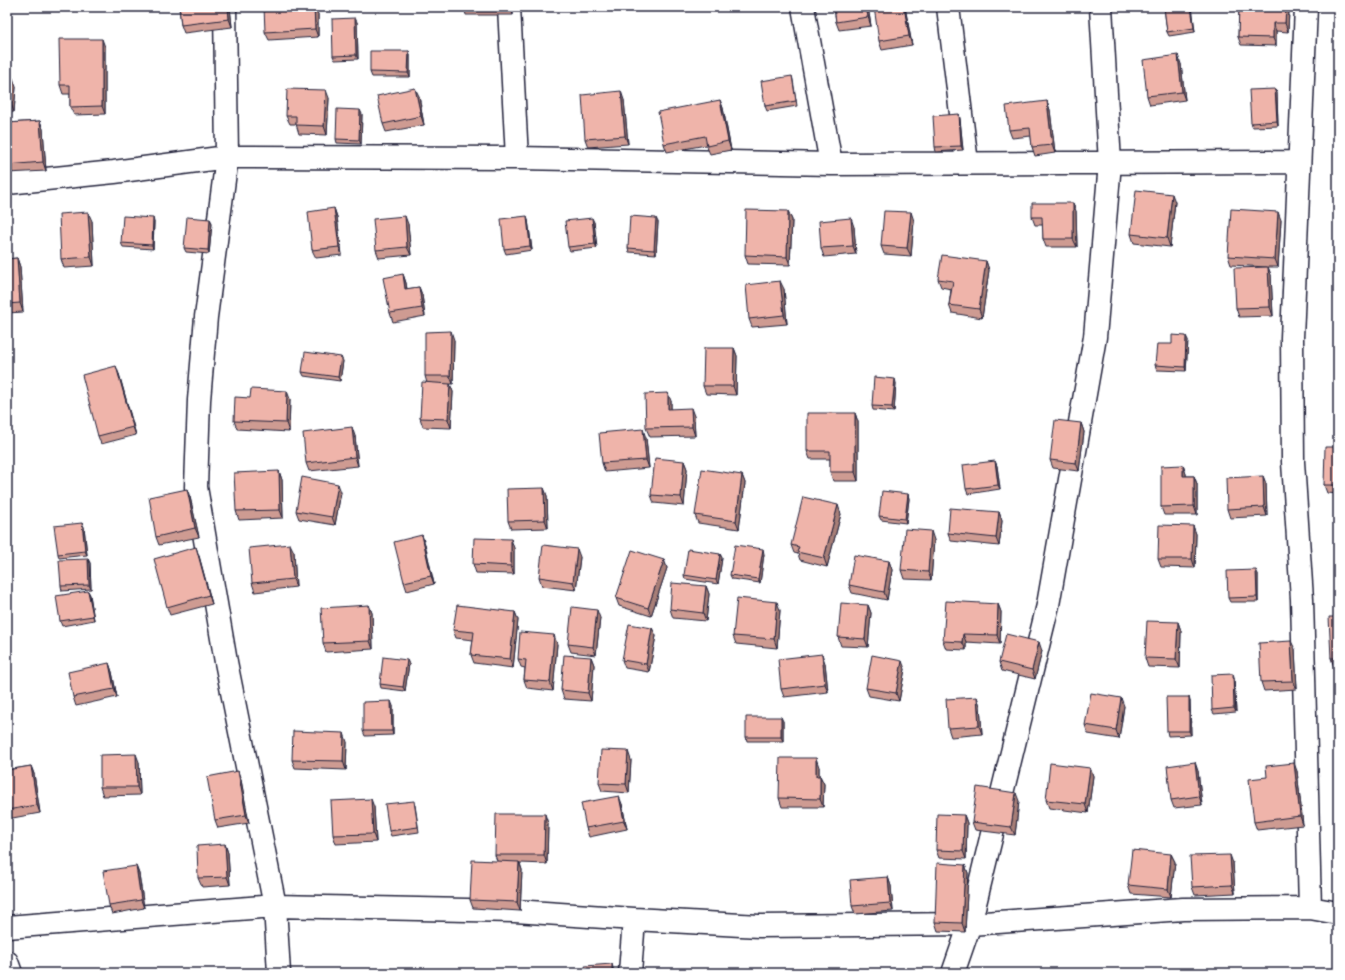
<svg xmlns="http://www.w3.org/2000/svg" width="1345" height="980" viewBox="0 0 1345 980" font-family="'Shantell Sans',sans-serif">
	<rect width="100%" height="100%" fill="#fff"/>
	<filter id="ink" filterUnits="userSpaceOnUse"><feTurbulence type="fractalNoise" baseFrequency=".025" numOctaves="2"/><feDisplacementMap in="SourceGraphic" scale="8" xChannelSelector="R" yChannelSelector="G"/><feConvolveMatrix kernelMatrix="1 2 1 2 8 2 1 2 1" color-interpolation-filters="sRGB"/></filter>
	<g filter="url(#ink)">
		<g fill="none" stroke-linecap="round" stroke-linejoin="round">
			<defs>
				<path id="minor" d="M225,7L227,157L206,317L199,400L196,487L226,662L275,906L279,973
					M509,7L517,158
					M803,7L831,164
					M948,7L967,163
					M7,183L114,172L227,157L517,158L831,164L1299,162
					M1310,908L1338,913
					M7,927L275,906L515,911L634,919L759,926L970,924L1183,909L1310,908L1302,599L1293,462L1292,338L1306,7
					M7,962L11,973
					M630,973L634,919
					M953,973L970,924L1048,605L1095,337L1110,163L1101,7"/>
			</defs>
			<use href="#minor" stroke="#22223b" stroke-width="25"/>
			<use href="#minor" stroke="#fff" stroke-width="22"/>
		</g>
		<path fill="#ce9b92" stroke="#22223b" d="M179,7H230L232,27L184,33L181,25Z
			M464,7H513V15H466Z
			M834,7H868L871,26L839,30L836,22Z
			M905,7L912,45L882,50L879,41Z
			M1164,7H1192L1195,32L1169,36L1167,32Z
			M1239,7H1288L1289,10L1288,32L1276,31V46L1241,45L1238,37Z
			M318,14V37L269,40L265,32Z
			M357,22L358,59L335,60L333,56Z
			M105,47V114L74,115L70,107V94H63L60,85Z
			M409,51L410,55V77H372L370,72Z
			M1181,64L1185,100L1150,105L1147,96Z
			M792,76L793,80L797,106L767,111L765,106Z
			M7,78L16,87L14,112H7Z
			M1275,89L1277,93L1278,126L1253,127L1251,123Z
			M419,96L424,125L386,132L383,124Z
			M329,98L327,135L299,134L296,124H290L286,116Z
			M624,100L628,144L588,147L585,139Z
			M720,100L723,108L731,150L710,154L706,145L667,152L664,144Z
			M1047,101L1050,110L1055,153L1035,156L1032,147L1031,136L1012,138L1009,130Z
			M362,114L361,144L337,143L336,139Z
			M959,114L960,119L963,150L936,152L935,147Z
			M40,121L43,129L46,171L7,173V123Z
			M1175,202L1170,247L1134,243L1131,234Z
			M334,208L337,217L342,255L316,258L312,250Z
			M788,211L792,220L790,265L748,264L745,255Z
			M1076,211L1077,247H1046L1043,239V225H1035L1032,217Z
			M210,219L212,223L209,254L186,252L184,248Z
			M528,220L532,250L506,254L504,249Z
			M1281,220L1278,267H1268L1271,275L1273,316L1239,317L1236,308L1267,267L1231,265L1228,256Z
			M92,221L94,266L64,268L61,259Z
			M914,221L911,256L884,254L881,246Z
			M154,222L153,249L123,247L121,243Z
			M594,222L597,248L570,251L568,247Z
			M658,222L656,254L629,252L628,248Z
			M408,224L411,255L379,258L376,250Z
			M854,227L856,254L824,257L821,248Z
			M17,258L20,267L23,312L7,313V259Z
			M986,261L989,270L982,318L952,313L949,305L951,289L941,287L938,279Z
			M403,274L406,283L407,289L419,287L422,295L425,316L393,322L390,313Z
			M784,289L787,324L752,327L749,319Z
			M454,340L453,384H450L453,392L451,428L423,427L420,418L427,383L425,376Z
			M1188,340L1186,371L1157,370L1155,365L1172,344Z
			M734,348L737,356L736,395L706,394L703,386Z
			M343,361L340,381L304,376L302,372Z
			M119,374L136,435L101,444L98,436Z
			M896,383L894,412L873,410L872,406Z
			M250,398L290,399L289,432L237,429L234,421Z
			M671,401V409L694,416L695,436L650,437L646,428Z
			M855,413L858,422V481H833L830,472V459H810L807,451Z
			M1081,423L1084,432L1079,471L1053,468L1050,460Z
			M355,436L358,466L309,471L306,463Z
			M646,438L649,468L605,472L602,463Z
			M1338,447V494L1327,493L1324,485Z
			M684,461L687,469L684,506L654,503L651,495Z
			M995,461L997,466L1000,489L968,494L966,489Z
			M1183,465L1186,474V476H1194L1197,484V515H1164L1161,507Z
			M279,471L282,480L283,518L239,520L236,511Z
			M742,475L745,483L739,529L698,523L695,515Z
			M1263,476L1266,484L1267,516L1230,518L1227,509Z
			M544,488L547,496L548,528L511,529L508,521Z
			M341,492L335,525L299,519L296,511Z
			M908,494L909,499L906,523L881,520L879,516Z
			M190,497L199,537L159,545L156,537Z
			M999,512L1002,521L999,546L951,541L948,533Z
			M841,514L827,567L800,560L798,554L794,553L791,545Z
			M82,523L84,527L87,555L59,558L58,554Z
			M1193,526L1196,534L1195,568L1161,567L1158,559Z
			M934,540L931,580L904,579L901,570Z
			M425,544L434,584L407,591L404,582Z
			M514,548V574L476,573L473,564Z
			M294,552L296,587L255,592L252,583Z
			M720,554L722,558L718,584L685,579L684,575Z
			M764,554L760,583L732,579L730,575Z
			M199,556L212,604L170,615L167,607Z
			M580,557L576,590L542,586L539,577Z
			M88,559L90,563L91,589L62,591L61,586Z
			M664,560L667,568L651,616L619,606L616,598Z
			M889,561L892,570L887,600L852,593L849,585Z
			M1258,574V602H1230L1228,598Z
			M706,586L709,594L706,621L673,618L670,609Z
			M88,591L90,595L94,620L62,626L60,621Z
			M998,604L1001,612L1000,644L966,642V650L946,649L943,641Z
			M369,605L372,613L373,649L326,652L323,643Z
			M868,605L871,613L868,647L841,646L838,637Z
			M780,610L777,648L736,644L733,636Z
			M515,612L518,620L513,668L474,663L471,655L473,640L456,638L453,630Z
			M1338,617V667H1334L1331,658Z
			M600,618L596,655L571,652L568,644Z
			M1178,622L1181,631L1180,668L1148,667L1145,658Z
			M652,628L656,636L649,672L625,668L622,660Z
			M557,644L553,691L527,688L524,680L525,668L521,667L518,659Z
			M1295,649L1297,689L1264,691L1261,682Z
			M1042,651L1035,679L1002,671L999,662Z
			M591,657L594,665L591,701L564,699L561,690Z
			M109,663L112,672L117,697L76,706L73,697Z
			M825,663L828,692L784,697L781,689Z
			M409,664L405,691L381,688L380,684Z
			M905,669L899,701L869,696L866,688Z
			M1234,678L1236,712L1214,714L1212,710Z
			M977,697L980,706L982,734L951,737L948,728Z
			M1190,701L1191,735L1168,736L1167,731Z
			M393,706V735L365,736L363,731Z
			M1124,706L1119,739L1088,734L1085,725Z
			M783,721V741H747L746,737Z
			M347,742L346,770L295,768L292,760Z
			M631,760L629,793L602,791L599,783Z
			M139,762L140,795L103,796L100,787Z
			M31,766L34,774L40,813L7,819V770Z
			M819,767V776H820L824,784L823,807H782L779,798Z
			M1090,768L1093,776L1088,813L1049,808L1046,800Z
			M1198,771L1202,805L1174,808L1171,800Z
			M1297,771L1303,825L1257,830L1254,822L1267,777Z
			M241,780L249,823L218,828L215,820Z
			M1019,801L1015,835L975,830L972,822Z
			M622,804L627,829L589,837L586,828Z
			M415,805L419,832L391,836L389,831Z
			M374,807L376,842L336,844L333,835Z
			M964,815L967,823L966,859L939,858L936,850Z
			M548,823L547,864L520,863L522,870L520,911L473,908L470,900L497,861L495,855Z
			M225,844L228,853L230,885L202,887L198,878Z
			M1171,854L1175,862L1171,897L1131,894L1128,885Z
			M1233,863L1235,893L1195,895L1192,887Z
			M965,865L968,873L965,932L938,931L935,922Z
			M136,866L139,874L144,908L112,914L109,905Z
			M888,877L891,886L893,911L855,914L852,906Z"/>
		<path fill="#a77e77" stroke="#22223b" d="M228,7H230L232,27L229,19Z
			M314,7L318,14V37L315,29Z
			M510,7H513V15Z
			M866,7H868L871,26L868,17Z
			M904,7H905L912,45L909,36Z
			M1191,7H1192L1195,32L1194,28Z
			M1286,7H1288L1289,10L1288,32L1285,23Z
			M355,18L357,22L358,59L356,55Z
			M1273,23L1276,31V46L1273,38Z
			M102,39L105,47V114L102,106Z
			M409,51L410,55V77L408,73Z
			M1178,55L1181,64L1185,100L1182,92Z
			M13,78L16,87L14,112L11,104Z
			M415,88L419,96L424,125L421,116Z
			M1275,89L1277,93L1278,126L1277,121Z
			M326,90L329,98L327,135L324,126Z
			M621,91L624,100L628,144L625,136Z
			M720,100L723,108L731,150L728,141Z
			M1047,101L1050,110L1055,153L1052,145Z
			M360,110L362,114L361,144L359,140Z
			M959,114L960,119L963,150L961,146Z
			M40,121L43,129L46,171L43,162Z
			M1172,194L1175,202L1170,247L1167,238Z
			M1073,203L1076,211L1077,247L1073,239Z
			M334,208L337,217L342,255L339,247Z
			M788,211L792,220L790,265L787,257Z
			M88,212L92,221L94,266L91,257Z
			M911,212L914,221L911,256L907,248Z
			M1278,212L1281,220L1278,267L1275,259Z
			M405,216L408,224L411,255L407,247Z
			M527,216L528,220L532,250L530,246Z
			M153,218L154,222L153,249L152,245Z
			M592,218L594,222L597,248L595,244Z
			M656,218L658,222L656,254L654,250Z
			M851,218L854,227L856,254L853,246Z
			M210,219L212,223L209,254L208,250Z
			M17,258L20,267L23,312L20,303Z
			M986,261L989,270L982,318L979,309Z
			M1268,267L1271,275L1273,316L1270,307Z
			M403,274L406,283L408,298L405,289Z
			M780,281L784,289L787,324L784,315Z
			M419,287L422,295L425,316L422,308Z
			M451,331L454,340L453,384L450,376Z
			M1186,336L1188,340L1186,371L1185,367Z
			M734,348L737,356L736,395L733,386Z
			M341,357L343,361L340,381L338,377Z
			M116,366L119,374L136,435L133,427Z
			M895,379L896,383L894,412L892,407Z
			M450,384L453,392L451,428L448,419Z
			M287,391L290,399L289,432L286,423Z
			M668,393L671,401V417L668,409Z
			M691,408L694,416L695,436L692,427Z
			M855,413L858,422V481L855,472Z
			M1081,423L1084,432L1079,471L1076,463Z
			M352,427L355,436L358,466L355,457Z
			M643,429L646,438L649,468L646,460Z
			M684,461L687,469L684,506L681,497Z
			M995,461L997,466L1000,489L998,485Z
			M1183,465L1186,474V484L1183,476Z
			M279,471L282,480L283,518L280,510Z
			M742,475L745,483L739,529L736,521Z
			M1194,476L1197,484V515L1194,506Z
			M1263,476L1266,484L1267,516L1264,507Z
			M338,484L341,492L335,525L332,517Z
			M544,488L547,496L548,528L545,520Z
			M187,489L190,497L199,537L195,528Z
			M908,494L909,499L906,523L905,519Z
			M838,505L841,514L827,567L824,558Z
			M999,512L1002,521L999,546L996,538Z
			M82,523L84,527L87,555L85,551Z
			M1193,526L1196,534L1195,568L1192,559Z
			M931,531L934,540L931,580L928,572Z
			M422,535L425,544L434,584L431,576Z
			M511,539L514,548V574L511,566Z
			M290,544L294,552L296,587L293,579Z
			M196,547L199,556L212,604L209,595Z
			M577,549L580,557L576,590L573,582Z
			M763,549L764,554L760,583L758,579Z
			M720,554L722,558L718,584L716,580Z
			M88,559L90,563L91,589L89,585Z
			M664,560L667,568L651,616L648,608Z
			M889,561L892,570L887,600L884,592Z
			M1256,570L1258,574V602L1257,597Z
			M706,586L709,594L706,621L703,613Z
			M88,591L90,595L94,620L93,616Z
			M777,602L780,610L777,648L774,639Z
			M998,604L1001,612L1000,644L997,635Z
			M369,605L372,613L373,649L370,641Z
			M868,605L871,613L868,647L865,639Z
			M597,610L600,618L596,655L593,647Z
			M515,612L518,620L513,668L510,659Z
			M1178,622L1181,631L1180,668L1176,659Z
			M652,628L656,636L649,672L646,664Z
			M963,634L966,642V650L962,642Z
			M554,635L557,644L553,691L550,682Z
			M1291,641L1295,649L1297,689L1293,681Z
			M1039,642L1042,651L1035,679L1032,670Z
			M822,654L825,663L828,692L825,684Z
			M591,657L594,665L591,701L588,693Z
			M407,660L409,664L405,691L403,687Z
			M902,661L905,669L899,701L896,693Z
			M109,663L112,672L117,697L114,689Z
			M1233,674L1234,678L1236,712L1234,708Z
			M977,697L980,706L982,734L979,726Z
			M1189,697L1190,701L1191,735L1189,731Z
			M1121,698L1124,706L1119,739L1116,730Z
			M391,701L393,706V735L392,731Z
			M781,717L783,721V741L781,737Z
			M344,733L347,742L346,770L343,761Z
			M628,751L631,760L629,793L626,784Z
			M136,754L139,762L140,795L137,787Z
			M816,758L819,767V784L816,776Z
			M1195,762L1198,771L1202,805L1199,796Z
			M1294,763L1297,771L1303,825L1300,816Z
			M31,766L34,774L40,813L37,805Z
			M1090,768L1093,776L1088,813L1085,804Z
			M238,771L241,780L249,823L246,815Z
			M820,776L824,784L823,807L820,799Z
			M1016,793L1019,801L1015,835L1011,827Z
			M619,796L622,804L627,829L624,821Z
			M371,799L374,807L376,842L373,834Z
			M545,814L548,823L547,864L544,855Z
			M964,815L967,823L966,859L963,851Z
			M225,844L228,853L230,885L227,877Z
			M1171,854L1175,862L1171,897L1168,889Z
			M1230,855L1233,863L1235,893L1232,885Z
			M519,862L522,870L520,911L517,902Z
			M965,865L968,873L965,932L962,923Z
			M136,866L139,874L144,908L141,900Z
			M888,877L891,886L893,911L890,903Z
			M612,964L613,968L614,973H612Z"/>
		<path fill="#efb4aa" stroke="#22223b" d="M179,7H228L229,19L181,25Z
			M264,7H314L315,29L265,32Z
			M834,7H866L868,17L836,22Z
			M874,7H904L909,36L879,41Z
			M1164,7H1191L1194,28L1167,32Z
			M1239,7H1286L1285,23H1273V38L1238,37Z
			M355,18L356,55L333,56L332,19Z
			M59,39H102V106L70,107V85H60Z
			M370,51H409L408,73L370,72Z
			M1178,55L1182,92L1147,96L1143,60Z
			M792,76L796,101L765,106L761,81Z
			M7,78H13L11,104H7Z
			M415,88L421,116L383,124L377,96Z
			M287,89L326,90L324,126L296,125V116H286Z
			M1275,89L1277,121L1251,123L1249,90Z
			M621,91L625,136L585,139L582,95Z
			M720,100L728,141L707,146L705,136L664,144L658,112Z
			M1047,101L1052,145L1032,147L1030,128L1009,130L1006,106Z
			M337,109L360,110L359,140L336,139Z
			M959,114L961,146L935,147L933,116Z
			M40,121L43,162L7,165V123Z
			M1136,190L1172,194L1167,238L1131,234Z
			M1032,203H1073V239H1043L1042,217H1032Z
			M334,208L339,247L312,250L308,212Z
			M1231,209L1278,212L1275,259L1228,256Z
			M746,210L788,211L787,257L745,255Z
			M884,211L911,212L907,248L881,246Z
			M88,212L91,257L61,259L59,214Z
			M123,216L153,218L152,245L121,243Z
			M405,216L407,247L376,250L373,219Z
			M527,216L530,246L504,249L501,219Z
			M630,216L656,218L654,250L628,248Z
			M187,217L210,219L208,250L184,248Z
			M592,218L595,244L568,247L565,221Z
			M851,218L853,246L821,248L819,221Z
			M942,255L986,261L979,309L949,305L953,281L938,279Z
			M17,258L20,303L7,304V259Z
			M1268,267L1270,307L1236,308L1234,268Z
			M403,274L405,289L419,287L422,308L390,313L383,278Z
			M780,281L784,315L749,319L746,285Z
			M451,331L450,376H425V332Z
			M1172,335L1186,336L1185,367L1155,365L1157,344H1172Z
			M704,348H734L733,386H703Z
			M305,352L341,357L338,377L302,372Z
			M116,366L133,427L98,436L82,375Z
			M874,377L895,379L892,407L872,406Z
			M422,382L450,384L448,419L420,418Z
			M251,389L287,391L286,423L234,421L235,397L250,398Z
			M668,393V409L691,408L692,427L646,428L645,394Z
			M807,413H855V472H830V451H807Z
			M1055,420L1081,423L1076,463L1050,460Z
			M352,427L355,457L306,463L303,433Z
			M643,429L646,460L602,463L599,433Z
			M1325,447H1338V485H1324Z
			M655,458L684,461L681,497L651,495Z
			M995,461L998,485L966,489L963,465Z
			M1183,465V476H1194V506L1161,507V466Z
			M702,469L742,475L736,521L695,515Z
			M279,471L280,510L236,511L234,473Z
			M1263,476L1264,507L1227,509L1226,478Z
			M302,477L338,484L332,517L296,511Z
			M544,488L545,520L508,521L507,489Z
			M187,489L195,528L156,537L149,497Z
			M882,491L908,494L905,519L879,516Z
			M803,497L838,505L824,558L797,552L799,547L791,545Z
			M950,508L999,512L996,538L948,533Z
			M82,523L85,551L58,554L54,526Z
			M1159,525L1193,526L1192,559H1158Z
			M905,529L931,531L928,572L901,570Z
			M422,535L431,576L404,582L394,542Z
			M474,538L511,539V566L473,564Z
			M290,544L293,579L252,583L249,548Z
			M543,545L577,549L573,582L539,577Z
			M735,545L763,549L758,579L730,575Z
			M196,547L209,595L167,607L154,559Z
			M688,549L720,554L716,580L684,575Z
			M632,550L664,560L648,608L616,598Z
			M854,555L889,561L884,592L849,585Z
			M88,559L89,585L61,586L59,560Z
			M1256,570L1257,597L1228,598L1227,571Z
			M672,583L706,586L703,613L670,609Z
			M88,591L93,616L60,621L56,596Z
			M737,598L777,602L774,639L733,636Z
			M946,601L998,604L997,635L963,634L962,642L943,641Z
			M841,603L868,605L865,639L838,637Z
			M369,605L370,641L323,643L321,608Z
			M457,605L515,612L510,659L471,655L474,632L453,630Z
			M572,607L597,610L593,647L568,644Z
			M1329,617H1338V658H1331Z
			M1147,621L1178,622L1176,659L1145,658Z
			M629,624L652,628L646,664L622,660Z
			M520,632L554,635L550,682L524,680L526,660L518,659Z
			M1006,634L1039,642L1032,670L999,662Z
			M1291,641L1293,681L1261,682L1259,643Z
			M822,654L825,684L781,689L778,659Z
			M564,655L591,657L588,693L561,690Z
			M872,655L902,661L896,693L866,688Z
			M383,657L407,660L403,687L380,684Z
			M109,663L114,689L73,697L68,672Z
			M1233,674L1234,708L1212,710L1211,675Z
			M1091,693L1121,698L1116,730L1085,725Z
			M977,697L979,726L948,728L946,699Z
			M1166,697H1189V731H1167Z
			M391,701L392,731H363V702Z
			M746,717H781V737H746Z
			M293,731L344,733L343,761L292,760Z
			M601,750L628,751L626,784L599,783Z
			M136,754L137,787H100V755Z
			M780,758H816V776H820V799L779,798Z
			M1195,762L1199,796L1171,800L1167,766Z
			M1050,763L1090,768L1085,804L1046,800Z
			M1294,763L1300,816L1254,822L1249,779L1267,777L1266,766Z
			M31,766L37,805L7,810V770Z
			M238,771L246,815L215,820L207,777Z
			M977,787L1016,793L1011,827L972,822Z
			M619,796L624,821L586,828L581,803Z
			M371,799L373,834L333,835L331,801Z
			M414,801L418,827L389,831L385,804Z
			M496,814H545L544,855H495Z
			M937,814L964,815L963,851L936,850Z
			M225,844L227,877L198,878L197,846Z
			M1132,850L1171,854L1168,889L1128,885Z
			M1230,855L1232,885L1192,887L1190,856Z
			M472,860L519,862L517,902L470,900Z
			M937,863L965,865L962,923L935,922Z
			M136,866L141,900L109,905L103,871Z
			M888,877L890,903L852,906L850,880Z
			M612,964V973H586L585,966Z"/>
	</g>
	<rect width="1345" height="980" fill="none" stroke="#fff" stroke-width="24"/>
	<rect x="12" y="12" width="1321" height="956" fill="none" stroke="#22223b" stroke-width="1.5" filter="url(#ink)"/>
</svg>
